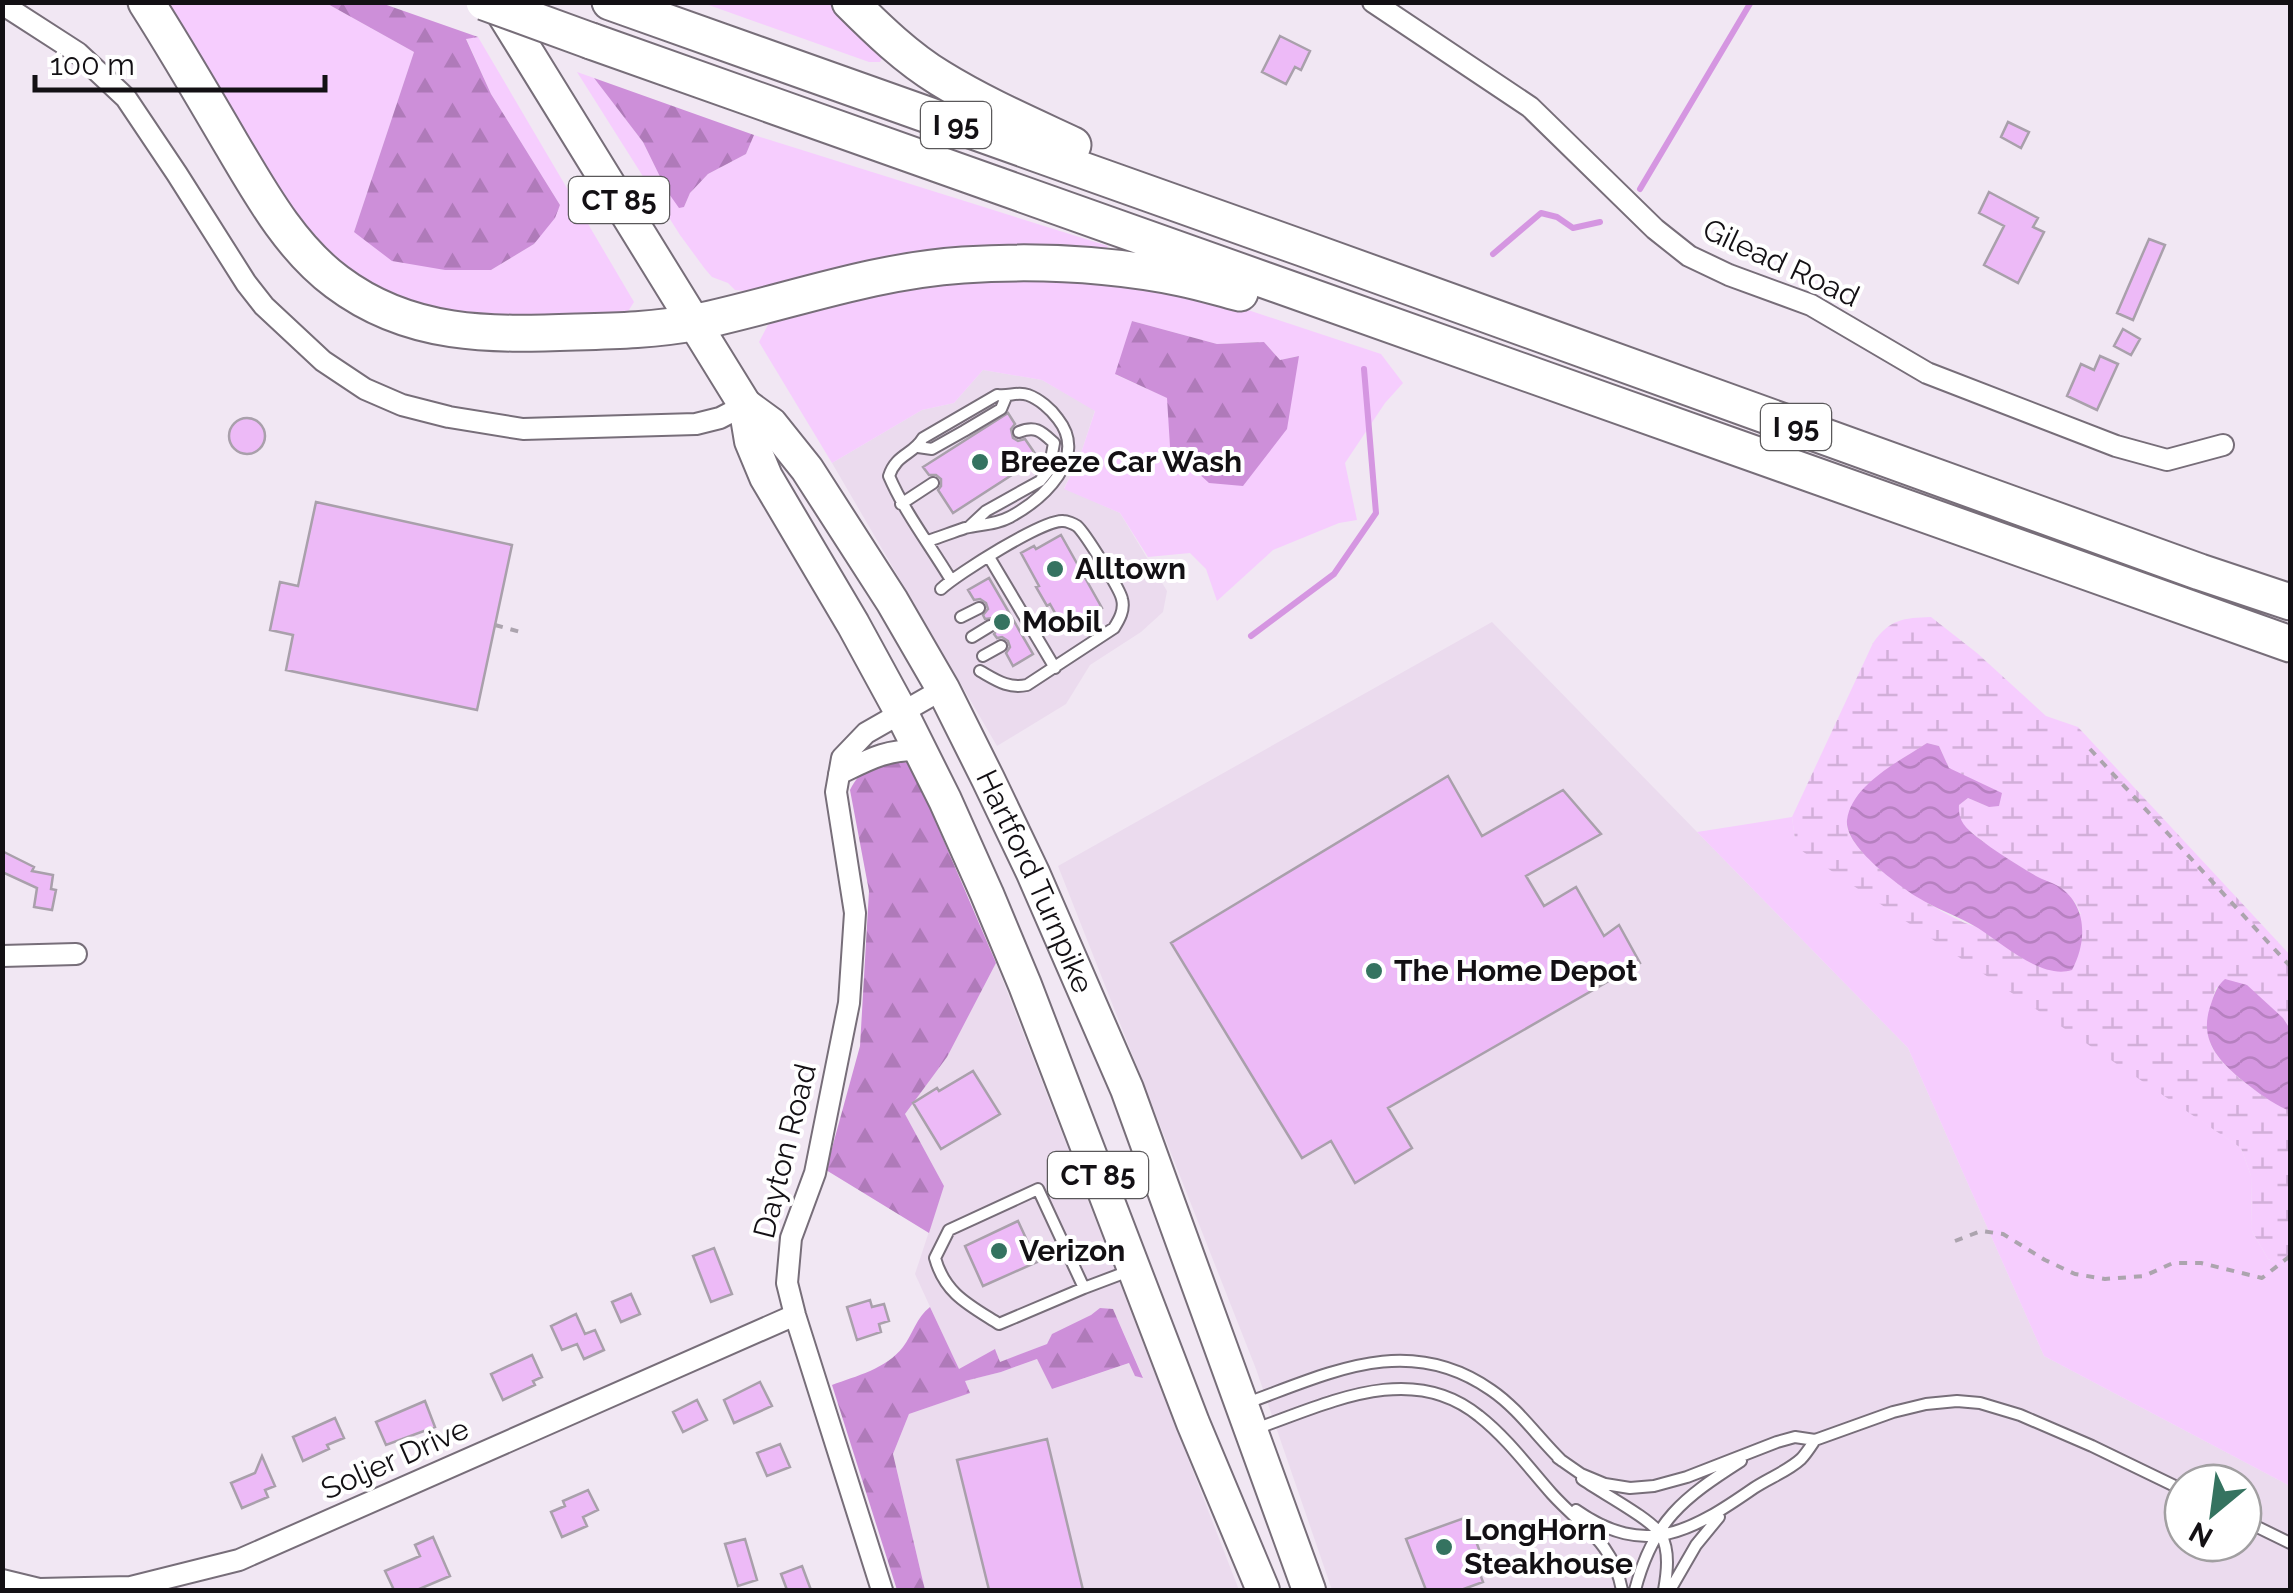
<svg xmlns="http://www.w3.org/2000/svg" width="2293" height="1593" viewBox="0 0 2293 1593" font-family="Raleway,sans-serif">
	<defs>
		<pattern id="forest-firs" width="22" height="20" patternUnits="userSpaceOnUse" patternTransform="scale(2.5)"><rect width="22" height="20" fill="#cd8fd9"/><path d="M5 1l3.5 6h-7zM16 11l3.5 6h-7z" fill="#af7ab9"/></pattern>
		<pattern id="wetland-marsh" width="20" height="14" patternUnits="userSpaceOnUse" patternTransform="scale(2.5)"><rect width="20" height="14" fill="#f6cdfe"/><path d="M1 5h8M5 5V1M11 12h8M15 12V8" fill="none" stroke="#d2afd9"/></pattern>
		<pattern id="water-waves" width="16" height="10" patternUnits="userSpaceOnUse" patternTransform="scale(2.5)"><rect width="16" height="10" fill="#d596e1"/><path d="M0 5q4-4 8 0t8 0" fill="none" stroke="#b680c0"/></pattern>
	</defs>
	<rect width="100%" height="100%" fill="#f1e7f3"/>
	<path fill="#ebdbee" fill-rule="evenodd" d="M983,370L1042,380L1095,410L1081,453L1064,488L1120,513L1167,591L1163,612L1141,632L1090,665L1066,704L997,746L832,463L922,410L954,403Z
		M1492,622L1908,1048L2044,1356L2290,1486V1590H1332L1256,1369L1058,866ZM2183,1483H2243V1543H2183Z
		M996,963L1239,1590H925L893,1454L909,1414L969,1393L964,1381L1001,1372L1037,1359L1052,1389L1130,1363L1143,1377L1113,1309H1100L1047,1344L999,1363L996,1350L959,1370L915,1274L944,1186L905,1114L947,1056Z"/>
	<path fill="#f6cdfe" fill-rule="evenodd" d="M156,3H326L414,52L354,232L445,270H491L534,244L560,205L491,94L466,38L478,37L634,302L627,313L482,317L422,309L377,290L319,247L277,204Z
		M703,3H833L884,55L880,62H869Z
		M577,72L594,78L643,142L667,191L684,207L690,193L708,174L746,154L754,135L1108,246L1103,254L746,291L735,290L728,283L712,277L705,269L680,235Z
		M1001,274L1098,279L1227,303L1381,354L1403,383L1385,403L1345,463L1357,520L1339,523L1273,550L1217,601L1206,569L1190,553L1148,557L1120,513L1064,489L1081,453L1095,411L1042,380L983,370L954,403L922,410L832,463L759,342L770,321L875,291ZM1132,321L1217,344L1264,342L1280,360L1298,356L1170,447L1168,398L1116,375Z
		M1792,817L1795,839L2241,1148L2251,1176L2252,1231L2268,1259L2290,1269V1486L2044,1356L1908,1048L1697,832Z"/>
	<path fill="url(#forest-firs)" d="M326,3H381L478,37L466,39L491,94L560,205L555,218L534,244L491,270H445L392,261L354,232L414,52Z
		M594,78L754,135L746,154L708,174L690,193L684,207L679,208L667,191L643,142Z
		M1132,321L1217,344L1264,342L1280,360L1299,356L1287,429L1243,486L1209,483L1170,447L1167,398L1115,374Z
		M898,760L911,764L996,963L947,1057L905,1114L944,1186L929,1233L826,1170L860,1046L869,891L850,790C862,766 875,766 898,760Z
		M930,1307L959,1369L995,1349L1000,1362L1047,1344L1052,1334L1091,1315L1100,1308L1113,1309L1143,1378L1135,1376L1129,1363L1052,1389L1037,1359L1001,1372L965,1381L970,1393L909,1414L893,1454L925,1590H897L832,1385C856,1376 886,1369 903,1347C913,1334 916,1318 930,1307Z"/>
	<path fill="url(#wetland-marsh)" fill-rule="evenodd" d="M1931,617L1977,653L2046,716L2078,727L2290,955V1029L2283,1018L2216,987C2201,1037 2204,1048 2244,1082C2260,1094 2273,1103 2290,1111V1269L2268,1259L2252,1231L2251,1176L2241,1148L1802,851L1795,839L1792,817L1873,643C1890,619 1903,618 1931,617ZM1927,743L1939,746L1949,768L1989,807L1968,798L1959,805L1958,817L1965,827L1992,849L2045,882L2057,886L2075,902L2081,914C2055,917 2030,920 2004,923C1995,924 1982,928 1974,926C1946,919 1842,853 1847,822C1853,784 1899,762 1927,743Z"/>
	<path fill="url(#water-waves)" d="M1927,743L1939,746L1949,768L2002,793L1999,806L1989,807L1968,798L1959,805C1958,821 1965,827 1977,837C1996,852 2016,864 2036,876C2043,880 2051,882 2058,886C2088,905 2087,942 2072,970C2042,980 2003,944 1978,928C1958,916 1936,909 1917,897C1897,884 1844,846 1847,820C1852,784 1900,761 1927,743Z
		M2225,979L2247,985L2283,1018L2290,1029V1111C2271,1103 2260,1094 2243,1081C2219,1061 2199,1041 2210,1007C2214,995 2216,987 2225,979Z"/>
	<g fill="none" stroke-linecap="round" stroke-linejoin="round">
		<path stroke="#d596e1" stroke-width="6" d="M1640,189L1751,2
			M1493,254L1541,213L1557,217L1573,228L1600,222
			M1251,636L1334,574L1376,513L1364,369"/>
	</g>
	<path fill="#edbaf7" stroke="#a9a0ab" stroke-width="2.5" d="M1280,36L1310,51L1301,70L1295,67L1286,84L1262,72Z
		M2008,122L2029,132L2021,148L2001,137Z
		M1989,192L2038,218L2033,227L2044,232L2018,283L1984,265L2004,226L1979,213Z
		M2149,239L2165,245L2133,320L2117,313Z
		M2123,329L2140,339L2131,355L2114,346Z
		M2100,356L2118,364L2097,410L2067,396L2081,364L2094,370Z
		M1008,413L1015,424L1011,429L1013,438L1018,441L1025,439L1038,458L953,513L938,490L941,486V479L936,475H929L923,467Z
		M229 436a18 18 0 1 1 36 0a18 18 0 1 1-36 0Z
		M316,502L512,545L477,710L286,670L293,635L270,630L280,582L298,586Z
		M1061,535L1102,608L1064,629L1050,604L1047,606L1036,587L1039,586L1021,553L1034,546L1036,549Z
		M989,578L1033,654L1013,666L1006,653L1010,647L1008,641L1002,637L997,638L994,634L998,629V622L993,618L985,619L983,615L988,609L986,603L980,599L974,600L968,590Z
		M1448,776L1482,836L1563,790L1601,834L1526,876L1544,906L1576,887L1604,936L1619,925L1640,963L1388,1108L1412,1148L1355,1183L1331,1141L1302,1158L1171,943Z
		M2,851L34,867L32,871L53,875L51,889L56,890L52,910L34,907L37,888L2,872Z
		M973,1071L1000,1114L941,1149L913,1103L937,1088L939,1091Z
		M1018,1221L1037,1262L983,1286L965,1246Z
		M714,1248L732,1294L711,1302L693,1256Z
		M631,1294L640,1314L621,1322L612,1302Z
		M870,1300L872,1307L884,1304L889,1321L879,1324L881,1332L857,1340L847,1307Z
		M576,1314L585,1334L595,1330L604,1350L584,1359L577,1344L562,1350L551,1326Z
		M532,1355L542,1377L533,1381L535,1385L503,1400L491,1374Z
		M760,1382L772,1406L734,1423L724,1400Z
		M697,1400L707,1420L683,1432L673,1412Z
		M425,1401L435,1427L386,1445L376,1422Z
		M335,1418L344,1438L327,1445L329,1449L303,1461L293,1437Z
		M1047,1439L1083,1590H989L957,1460Z
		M780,1444L790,1467L767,1476L757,1453Z
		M262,1456L275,1486L265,1490L268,1497L242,1508L231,1483L255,1473Z
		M588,1490L598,1510L583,1517L587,1526L562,1537L551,1512L565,1506L563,1501Z
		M1467,1517L1483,1560L1476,1563L1483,1582L1461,1590H1426L1406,1539Z
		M433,1537L450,1576L417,1590H394L385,1571L420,1556L415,1545Z
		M745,1539L757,1580L738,1586L725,1544Z
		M802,1566L811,1590H787L781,1574Z"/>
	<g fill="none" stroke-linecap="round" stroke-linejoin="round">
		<defs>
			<path id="service" d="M918,447L932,449L964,431L1001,409L1006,397
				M901,504L933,483
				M970,526L986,511L1040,481L1049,470L1054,443C1042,432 1036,425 1019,432
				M928,541C940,537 953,532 965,528C982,524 995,525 1010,517C1043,499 1089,458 1058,419C1051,409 1039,399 1028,395C1017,391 1009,397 997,395L923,438C913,455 896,454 889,476C905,513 930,545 951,580
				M989,557L1055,668
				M941,589C957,574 1044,519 1063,521C1067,521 1074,524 1077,526C1085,533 1120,589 1122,599C1125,610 1119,620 1114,628L1027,685C1008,689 996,680 980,671
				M961,617L979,608
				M972,637L990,626
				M983,656L1001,646
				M1084,1288L999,1324C969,1305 945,1294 935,1258L949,1230L1038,1189L1084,1288L1129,1271
				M1247,1403C1330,1373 1408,1332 1491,1390C1519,1409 1538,1438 1562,1461
				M1255,1429C1327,1404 1411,1360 1479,1416C1507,1438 1529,1468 1552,1494C1583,1528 1613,1542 1622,1590
				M1558,1458L1581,1474L1605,1484L1630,1488L1654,1486L1687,1477L1777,1442L1795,1437L1815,1440L1893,1412L1926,1404L1957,1401L1980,1403L2020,1415L2092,1446L2183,1490
				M1582,1479C1600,1492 1652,1519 1661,1535C1670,1551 1667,1573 1664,1590
				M1576,1510C1646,1559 1692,1531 1754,1488C1769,1478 1788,1471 1801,1459C1806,1454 1811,1446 1815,1440
				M2243,1520L2290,1543
				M1635,1590C1653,1521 1683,1498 1741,1461
				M1670,1590L1696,1545L1719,1517"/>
			<path id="minor" d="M1373,2L1530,107L1655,229L1689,256L1729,275L1811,305L1927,373L2116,446L2167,460L2223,445
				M2,4L78,53L126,98L177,174L246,283L264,306L323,361L365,389L402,405L449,417L523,429L696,424L720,418L745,405
				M839,774C868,760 886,749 920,750
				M2,956L76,954
				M2,1580L39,1589L131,1587L239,1560L795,1315
				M882,1590L795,1315L787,1283L791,1238L815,1173L849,1003L855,913L836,792L842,758L866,733L943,689"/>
			<g id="trunk">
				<path d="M496,2L745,405L751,441L766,477L853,624L901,712L945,800L987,894L1025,985L1193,1423L1263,1590"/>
				<path id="s1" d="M745,405L771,424L807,469L892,601L943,689L988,779L1033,873L1127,1089L1309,1590"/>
			</g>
			<path id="motorway" d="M146,2C176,49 204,97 232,145C261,194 291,248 337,282C410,337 490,335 576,332C616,331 657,330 697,322C786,303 871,271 963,265C1035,260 1110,264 1181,278C1201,282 1220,288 1240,293
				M610,2L1302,248L2200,572L2290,602
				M850,2C877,29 907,58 940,78C982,104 1028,124 1073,145
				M591,41L2290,644"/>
		</defs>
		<use href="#service" stroke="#776e79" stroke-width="14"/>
		<use href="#minor" stroke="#776e79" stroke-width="24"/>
		<use href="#trunk" stroke="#776e79" stroke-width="36"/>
		<use href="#motorway" stroke="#776e79" stroke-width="39"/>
		<path stroke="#aca4ae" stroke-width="4" stroke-dasharray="8 8" stroke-linecap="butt" d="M495,625L524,633
			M2090,749L2290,966
			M1955,1241L1981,1231L2003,1234L2045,1260L2075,1274L2105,1279L2144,1276L2173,1263H2201L2262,1278L2290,1256"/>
		<use href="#service" stroke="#fff" stroke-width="10"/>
		<use href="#minor" stroke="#fff" stroke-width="20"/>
		<use href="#trunk" stroke="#fff" stroke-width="32"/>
		<use href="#motorway" stroke="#fff" stroke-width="35"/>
		<defs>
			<path id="motorway-bridge" d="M484,2L591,41"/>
		</defs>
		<use href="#motorway-bridge" stroke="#776e79" stroke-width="39" stroke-linecap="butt"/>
		<use href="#motorway-bridge" stroke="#fff" stroke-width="35"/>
	</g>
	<g fill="#357360" stroke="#fff" stroke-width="4">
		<circle cx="980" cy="462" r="10"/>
		<circle cx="1055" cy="569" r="10"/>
		<circle cx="1002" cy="622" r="10"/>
		<circle cx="1374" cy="971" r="10"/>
		<circle cx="999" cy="1251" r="10"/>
		<circle cx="1444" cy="1547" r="10"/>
	</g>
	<g text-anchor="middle" stroke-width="8" stroke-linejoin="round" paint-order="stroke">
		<g fill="#fff" stroke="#5a585a" stroke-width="2.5">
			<rect x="921" y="102" width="70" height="46" rx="8"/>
			<rect x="569" y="177" width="100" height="46" rx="8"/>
			<rect x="1761" y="404" width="70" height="46" rx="8"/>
			<rect x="1048" y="1152" width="100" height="46" rx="8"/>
		</g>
		<g font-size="28" font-weight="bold" fill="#131014">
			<text x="956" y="135">I 95</text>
			<text x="619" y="210">CT 85</text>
			<text x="1796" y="437">I 95</text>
			<text x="1098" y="1185">CT 85</text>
		</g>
		<g font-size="30" fill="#131014" stroke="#fff">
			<text transform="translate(1781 263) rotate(25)" y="10">Gilead Road</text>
			<text dy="10" stroke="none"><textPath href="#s1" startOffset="562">Hartford Turnpike</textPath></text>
			<text transform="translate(785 1151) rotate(-76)" y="10">Dayton Road</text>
			<text transform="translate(395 1459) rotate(-24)" y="10">Soljer Drive</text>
		</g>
		<g font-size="30" font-weight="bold" fill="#131014" stroke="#fff" text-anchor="start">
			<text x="1000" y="472">Breeze Car Wash</text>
			<text x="1075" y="579">Alltown</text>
			<text x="1022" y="632">Mobil</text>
			<text x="1394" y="981">The Home Depot</text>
			<text x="1019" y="1261">Verizon</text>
			<text x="1464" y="1540">LongHorn<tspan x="1464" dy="34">Steakhouse</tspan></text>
		</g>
	</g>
	<rect width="2293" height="1593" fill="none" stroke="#131014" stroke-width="10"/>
	<g transform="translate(2213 1513) rotate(209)"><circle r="48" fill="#ffffff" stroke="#a19fa1" stroke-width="2.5"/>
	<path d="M0-8L18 38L0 25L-18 38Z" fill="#357360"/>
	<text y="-15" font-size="28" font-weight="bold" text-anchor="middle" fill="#131014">N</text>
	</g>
	<path d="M35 75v15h290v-15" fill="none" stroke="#131014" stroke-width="5"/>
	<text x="50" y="75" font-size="30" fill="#131014" stroke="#ffffff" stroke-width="8" paint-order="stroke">100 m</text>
</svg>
